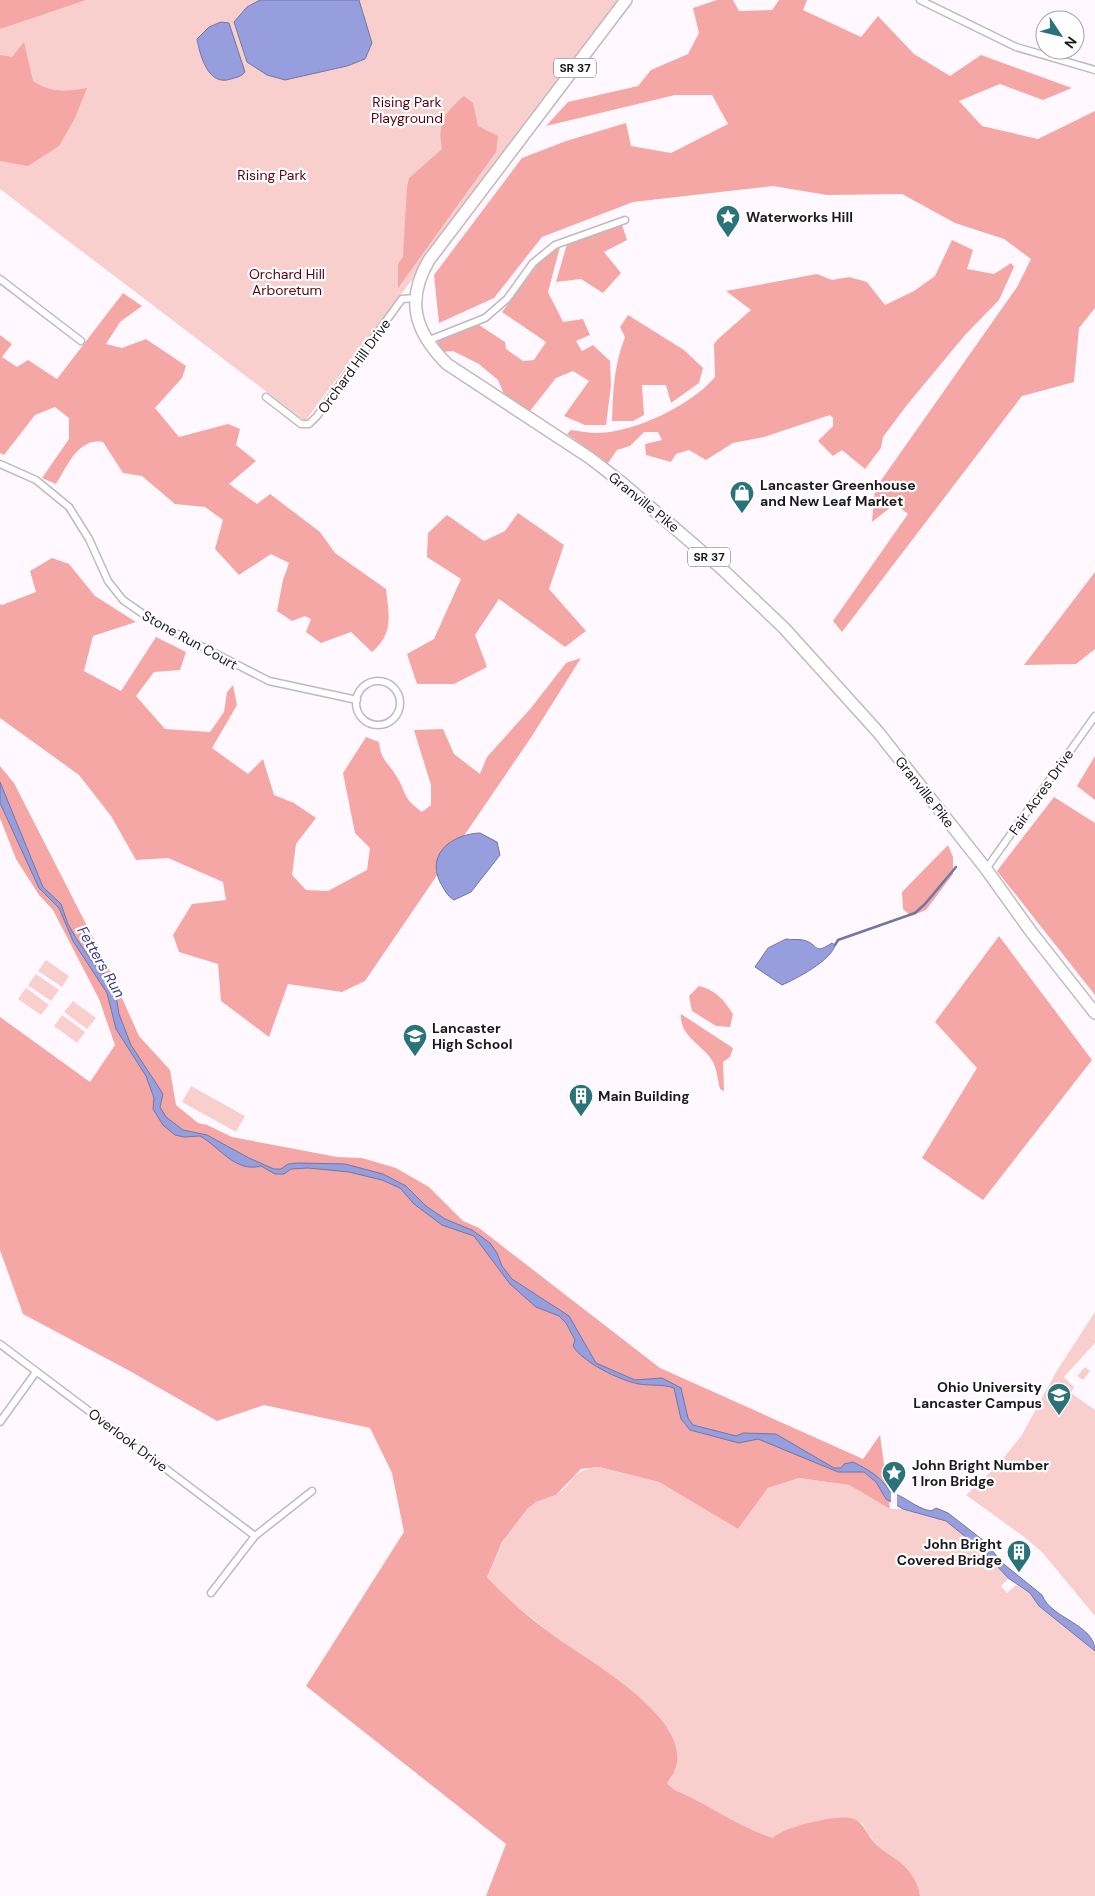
<svg xmlns="http://www.w3.org/2000/svg" width="1095" height="1896" viewBox="0 0 1095 1896" font-family="'DM Sans',sans-serif">
	<rect width="100%" height="100%" fill="#fff8fe"/>
	<path fill="#f9cfcd" d="M0,0H624L305,421L0,189Z
		M46,960L69,976L62,987L38,971Z
		M36,974L59,990L51,1001L28,985Z
		M26,988L49,1005L41,1015L18,999Z
		M73,1001L96,1018L87,1029L64,1012Z
		M62,1015L85,1032L77,1043L54,1026Z
		M191,1086L245,1116L236,1132L182,1102Z
		M1095,1312V1343L1064,1377L1074,1387L1071,1393L1095,1410V1616L1042,1552L1023,1536L966,1495L996,1467L1022,1435L1056,1372Z
		M1085,1367L1090,1371L1083,1380L1077,1376Z
		M599,1467L659,1482L738,1529L768,1488L799,1478L849,1485L890,1509H903L946,1521L983,1551L1008,1579L1001,1586L1007,1593L1016,1585L1030,1593L1039,1606L1095,1651V1896H920C918,1875 902,1867 887,1854C876,1845 869,1835 862,1823C828,1818 803,1821 773,1838C743,1828 718,1811 690,1797C680,1792 674,1791 667,1783L672,1777L608,1673L554,1636L506,1597L487,1577C498,1552 510,1519 534,1503C541,1499 549,1499 556,1495C577,1481 568,1471 599,1467Z"/>
	<path fill="#f4a7a5" d="M0,0H86L0,29Z
		M717,0H733L739,11L772,10L779,0H807L803,10L861,37L878,16L914,54L950,76L981,55L1072,88L1043,100L1000,84L959,101L982,126L1038,139L1095,111V308L1079,328L1074,382L1022,396L842,632L833,621L908,514L895,504L872,522L875,489L1017,287L1031,259L1004,239L955,223L902,194L827,195L773,186L633,202L542,237L494,298L439,323L434,275L522,158L566,141L626,123L631,146L671,153L728,124L712,95H675L546,126L568,102L638,86L651,70L688,54L699,33L693,8Z
		M24,42L33,81C51,93 66,92 87,88L75,118L59,146L28,166L0,161V55L12,57Z
		M464,96L473,103L478,126L498,136L496,152L398,288V264L403,257L407,187L409,178L442,149C437,123 444,113 464,96Z
		M622,225L627,240L604,252L621,273L603,293L581,279L556,282L567,244Z
		M952,240L973,250L967,269L994,274L1011,263L1014,267L999,300L965,335L907,405L883,437L881,448L865,469L842,450L833,456L818,441L833,426V418L830,415L764,437L733,443L706,460L689,450L676,454L671,462L646,455L645,444L662,440L658,432H644L630,446L617,450L608,463L567,434L571,430C580,431 589,433 598,433C636,432 691,405 715,377L714,344L718,339L751,310L726,291L817,274L832,280L849,277L867,282L885,305L914,291L935,276Z
		M560,247L548,292L563,322L583,319L590,335L576,341L582,351L593,345L610,361L611,386L606,425H585L564,416L589,381L573,371L556,378L530,411L504,394L498,380L479,364L453,351L442,352L437,340L479,325L505,342L506,349L523,361L534,360L546,342L502,312L544,256Z
		M123,293L142,306L120,322L106,344L122,348L146,339L186,366L182,378L155,408L179,437L228,424L240,429L236,445L256,461L229,484L257,504L270,494L320,532L335,553L386,589C389,616 394,633 372,652L351,632L321,643L306,632L311,619L305,616L292,621L277,611L283,580L289,563L271,554L239,575L215,549L223,520L205,507L175,504L142,476L123,473L103,442C78,438 68,465 56,484L42,478L69,439V418L55,407L35,415L4,455L0,453V335L12,344L2,357L17,367L28,360L57,379Z
		M628,315L684,350L703,368L699,383L671,403L666,385H642L644,415L633,421H612C613,391 614,365 625,337L620,327Z
		M518,513L564,545L549,589L586,631L565,647L499,599L475,635L487,667L454,684H417L407,654L434,639L461,579L427,557L428,533L447,515L484,541L505,531Z
		M52,558L69,564L95,596L136,622L93,636L84,671L121,691L156,637L186,652L180,670L154,672L136,696L165,729L210,732L224,712L227,692L233,685L237,705L212,748L248,774L263,759L274,795L294,803L316,818L296,844L292,875L306,890L328,891L367,870L370,848L355,833L343,773L366,737L379,742C381,760 386,760 395,774C408,793 400,796 422,812L431,805V785L414,730L443,729L454,754L480,774L487,757L531,708L566,663L581,658L532,736L365,981L342,992L288,984L269,1037L221,1001L218,964L179,952L173,935L192,904L226,900L223,882L168,858L136,860L111,816L79,775L0,718V604L2,605L36,592L30,571Z
		M1095,572V649L1076,664L1024,665Z
		M1095,756V800L1077,786Z
		M0,766L14,783L109,969L139,1036L170,1070L176,1105L198,1123L207,1125L232,1137L337,1157L362,1158L396,1168L429,1187L463,1221L479,1228L660,1368L863,1459L880,1435L890,1509L849,1485L799,1478L768,1488L738,1529L659,1482L599,1467L581,1469L556,1495L536,1502L527,1509L502,1542L487,1577C507,1599 530,1618 553,1635C587,1661 714,1728 667,1783C674,1791 680,1792 690,1797C718,1811 743,1828 773,1838C783,1827 835,1815 850,1818C863,1820 866,1833 874,1842C883,1853 898,1858 907,1869C914,1877 919,1886 920,1896H486L506,1844L306,1686L404,1532L392,1473L370,1428L264,1405L217,1421L128,1370L23,1314L0,1250V1017L90,1082L115,1045L99,999L53,910L39,895L16,859L0,818Z
		M1054,797L1095,823V995L997,871Z
		M948,845L953,857V874L926,910L911,916L903,909L902,892Z
		M999,936L1092,1060L983,1200L922,1158L977,1068L935,1022Z
		M699,986C716,990 723,999 733,1014L730,1027L716,1026L692,1011L689,996Z
		M681,1014L733,1048L730,1057L723,1062L724,1091L720,1089C718,1081 717,1070 713,1062C704,1045 679,1037 681,1014Z"/>
	<path fill="#969edd" stroke="#7176a3" d="M260,0H359L372,43L365,59L347,66L285,80L267,75L247,62L234,22L247,7Z
		M221,22L229,23L245,72C241,77 237,77 231,79C208,87 200,55 197,39L209,27Z
		M0,782L43,887L61,904L68,924L76,938L94,964L108,978L116,995L119,1014L131,1045L163,1094L160,1107L166,1117L183,1130L207,1135L249,1158L274,1169H281L288,1164L298,1163L345,1164L383,1174L406,1186L426,1206L445,1219L472,1230L490,1243L497,1253L502,1266L512,1279L569,1316L596,1363L635,1380L662,1378L681,1388L688,1418L693,1425L736,1436L743,1433L776,1434L834,1468H841L844,1464L853,1462C867,1469 882,1477 890,1492C905,1496 915,1508 931,1511L936,1508L948,1513L988,1544L1000,1561L1042,1595C1051,1619 1095,1624 1095,1651L1039,1606L1030,1593L1008,1578L983,1551L946,1521L903,1509L886,1499L876,1482L864,1472H838L758,1439L739,1443L690,1430L681,1419L674,1388C663,1384 651,1386 639,1384C621,1381 582,1362 573,1346L575,1340L566,1323L559,1316L536,1307L510,1284L474,1236L442,1225L414,1204L400,1188L382,1180L349,1172L308,1168L291,1169L284,1174H275L261,1166C235,1173 220,1147 200,1136L184,1137L175,1135L163,1125L153,1109L154,1098L146,1076L116,1029L107,993L73,941L59,908L39,888L33,875L0,803Z
		M480,833L497,842L500,855L471,892L454,900C447,896 444,889 440,882C426,853 453,834 480,833Z
		M786,939C792,940 798,939 803,940C820,944 812,956 832,943L835,945C832,960 796,979 782,985L755,967L768,948Z"/>
	<path fill="#fff8fe" d="M891,1488L897,1491V1509L891,1505Z"/>
	<g fill="none" stroke-linecap="round" stroke-linejoin="round">
		<path stroke="#7176a3" stroke-width="2.5" d="M835,945L838,940L915,913L925,904L956,867"/>
		<defs>
			<path id="street" d="M920,0L1016,47L1095,70
				M0,279L81,341
				M427,341L485,318L507,299L533,263L555,245L625,220
				M266,397L301,424H309L317,416L402,299L416,298
				M0,464L36,480L69,507L89,539L108,581L123,600L156,623L269,681L357,700
				M356 703a22 22 0 1 1 44 0a22 22 0 1 1-44 0Z
				M986,869L1095,716
				M0,1344L255,1536
				M0,1422L36,1372
				M211,1593L255,1536L312,1491"/>
			<path id="highway" d="M626,0L429,260C405,301 415,332 447,364L590,458L621,482L721,568L784,628L878,732L986,869L1032,933L1095,1013"/>
		</defs>
		<use href="#street" stroke="#c0b9bf" stroke-width="9"/>
		<use href="#highway" stroke="#c0b9bf" stroke-width="14"/>
		<use href="#street" stroke="#fff" stroke-width="6"/>
		<use href="#highway" stroke="#fff" stroke-width="11"/>
	</g>
	<defs>
		<symbol id="sight-pin" viewBox="-11 -11 22 30"><path d="M0 17L-7.5 6A9.5 9.5 0 1 1 7.5 6Z" fill="#2a7479" stroke="#fff"/><path d="M0-6L1.8-2.2L6-1.7L2.9 1.2L3.7 5.4L0 3.3L-3.7 5.4L-2.9 1.2L-6-1.7L-1.8-2.2Z" fill="#fff"/></symbol>
		<symbol id="shop-pin" viewBox="-11 -11 22 30"><path d="M0 17L-7.5 6A9.5 9.5 0 1 1 7.5 6Z" fill="#2a7479" stroke="#fff"/><path d="M-5-2.5h2.3a2.7 3.5 0 0 1 5.4 0H5L5.5 6h-11ZM-1.5-2.5h3a1.5 2.3 0 0 0-3 0Z" fill="#fff"/></symbol>
		<symbol id="school-pin" viewBox="-11 -11 22 30"><path d="M0 17L-7.5 6A9.5 9.5 0 1 1 7.5 6Z" fill="#2a7479" stroke="#fff"/><path d="M0-5L7-2L0 1L-7-2ZM-4 1L0 2.5L4 1V4Q0 6-4 4Z" fill="#fff"/></symbol>
		<symbol id="building-pin" viewBox="-11 -11 22 30"><path d="M0 17L-7.5 6A9.5 9.5 0 1 1 7.5 6Z" fill="#2a7479" stroke="#fff"/><path d="M-4-6H4V6H1V3H-1V6H-4ZM-2.5-4.3h1.7v1.8h-1.7ZM.8-4.3h1.7v1.8H.8ZM-2.5-1h1.7V.8h-1.7ZM.8-1h1.7V.8H.8Z" fill="#fff"/></symbol>
		<symbol id="university-pin" viewBox="-11 -11 22 30"><path d="M0 17L-7.5 6A9.5 9.5 0 1 1 7.5 6Z" fill="#2a7479" stroke="#fff"/><path d="M0-5L7-2L0 1L-7-2ZM-4 1L0 2.5L4 1V4Q0 6-4 4Z" fill="#fff"/></symbol>
	</defs>
	<g fill-rule="evenodd">
		<use href="#sight-pin" x="714" y="203" width="28" height="38"/>
		<use href="#shop-pin" x="728" y="479" width="28" height="38"/>
		<use href="#school-pin" x="401" y="1022" width="28" height="38"/>
		<use href="#building-pin" x="567" y="1082" width="28" height="38"/>
		<use href="#university-pin" x="1045" y="1381" width="28" height="38"/>
		<use href="#sight-pin" x="880" y="1459" width="28" height="38"/>
		<use href="#building-pin" x="1005" y="1538" width="28" height="38"/>
	</g>
	<g text-anchor="middle" stroke-width="4.5" stroke-linejoin="round" paint-order="stroke">
		<g fill="#fff" stroke="#605e60" stroke-width="1">
			<rect x="554" y="58.5" width="42" height="19" rx="4"/>
			<rect x="688" y="547.5" width="42" height="19" rx="4"/>
		</g>
		<g font-size="12" font-weight="bold" fill="#1c191c">
			<text x="575" y="72">SR 37</text>
			<text x="709" y="561">SR 37</text>
		</g>
		<g font-size="14" fill="#5d0010" stroke="#fff">
			<text x="407" y="107">Rising Park<tspan x="407" dy="16">Playground</tspan></text>
			<text x="272" y="180">Rising Park</text>
			<text x="287" y="279">Orchard Hill<tspan x="287" dy="16">Arboretum</tspan></text>
		</g>
		<g font-size="14" font-weight="bold" fill="#1c191c" stroke="#fff" text-anchor="start">
			<text x="746" y="222">Waterworks Hill</text>
			<text x="760" y="490">Lancaster Greenhouse<tspan x="760" dy="16">and New Leaf Market</tspan></text>
			<text x="432" y="1033">Lancaster<tspan x="432" dy="16">High School</tspan></text>
			<text x="598" y="1101">Main Building</text>
			<text x="1042" y="1392" text-anchor="end">Ohio University<tspan x="1042" dy="16">Lancaster Campus</tspan></text>
			<text x="912" y="1470">John Bright Number<tspan x="912" dy="16">1 Iron Bridge</tspan></text>
			<text x="1002" y="1549" text-anchor="end">John Bright<tspan x="1002" dy="16">Covered Bridge</tspan></text>
		</g>
		<g font-size="14" fill="#1c191c" stroke="#fff">
			<text transform="translate(354 366) rotate(-54)" y="5">Orchard Hill Drive</text>
			<text transform="translate(644 502) rotate(39)" y="5">Granville Pike</text>
			<text transform="translate(190 640) rotate(29)" y="5">Stone Run Court</text>
			<text transform="translate(925 792) rotate(52)" y="5">Granville Pike</text>
			<text transform="translate(1041 792) rotate(-55)" y="5">Fair Acres Drive</text>
			<text transform="translate(128 1440) rotate(37)" y="5">Overlook Drive</text>
		</g>
		<g font-size="15" font-style="italic" fill="#3a3c86" stroke="#fff">
			<text transform="translate(101 962) rotate(60)" y="5">Fetters Run</text>
		</g>
	</g>
	<g transform="translate(1060 35) rotate(125)"><circle r="24" fill="#ffffff" stroke="#a4a3a4"/>
	<path d="M0-4L9 19L0 12L-9 19Z" fill="#2a7479"/>
	<text y="-8" font-size="14" font-weight="bold" text-anchor="middle" fill="#1c191c">N</text>
	</g>
</svg>
